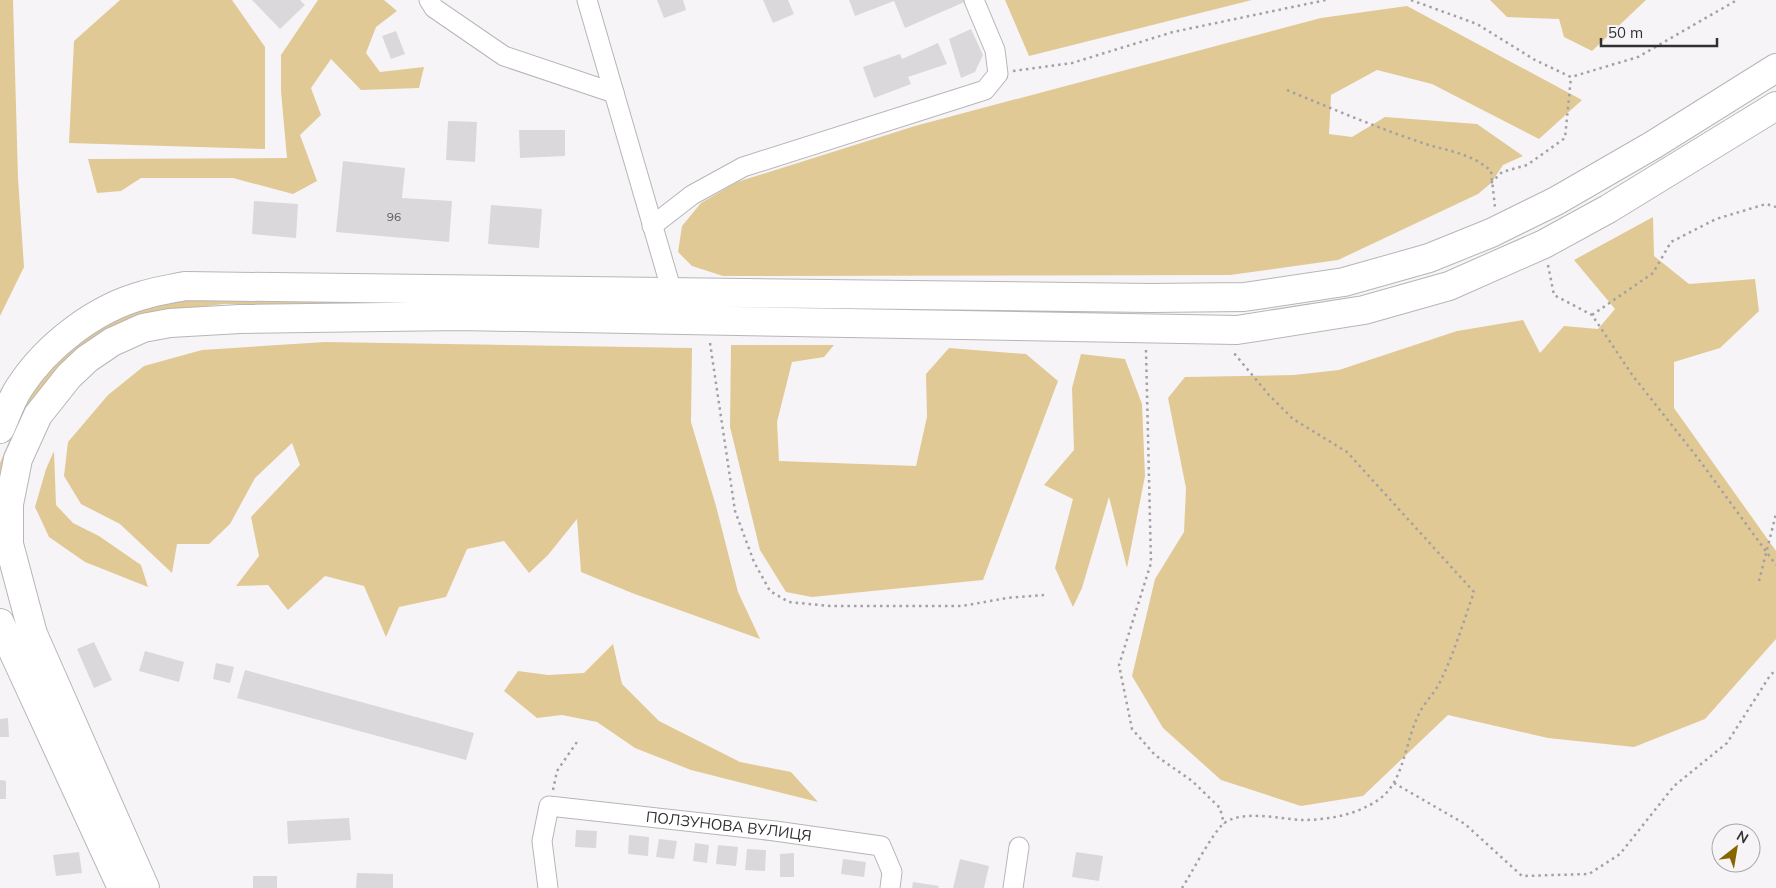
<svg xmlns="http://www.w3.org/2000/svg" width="1776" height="888" viewBox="0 0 1776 888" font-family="Mulish,sans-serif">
	<rect width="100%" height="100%" fill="#f7f4f8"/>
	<path fill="#e1c995" d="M0,0H13L18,178L24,267L0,316Z
		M120,0H232L265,47V149L69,143L74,41Z
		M318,0H384L397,11L376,27L366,53L380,72L424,67L419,88L361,90L331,59L311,88L321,115L300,135L317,181L293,194L233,178H141L121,191L97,193L88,159L287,158L281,91V55Z
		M1005,0H1252L1029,56Z
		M1490,0H1646L1592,51L1564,37L1559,19L1507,17Z
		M1407,6L1582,100L1539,139L1432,84L1377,70L1331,95L1329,134L1352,137L1385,117L1477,124L1523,156L1503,165L1491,183L1478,194L1338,260L1230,275L723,276L692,266L678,252L682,226L701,203L737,182L915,126L1321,18Z
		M1653,217L1654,256L1689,284L1755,279L1759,311L1720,348L1674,362V408L1776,551V639L1705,719L1634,747L1548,738L1448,715L1363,796L1301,806L1221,780L1163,728L1132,676L1155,579L1184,532L1186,488L1168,398L1185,377L1294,375L1339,370L1457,331L1523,320L1540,353L1564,326L1598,329L1615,309L1574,260Z
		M187,298L632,304V306L224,304L172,310L49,383L0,565V463L19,418L34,391L50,371L73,346L92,332L138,308Z
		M325,342L692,348L691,422L716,506L738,592L760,639L632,593L581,572L577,519L548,555L529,573L504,541L467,549L446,597L399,607L386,637L364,586L325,576L288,610L268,585L236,586L259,556L251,517L300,465L292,443L255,478L230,524L209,544H177L172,573L120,524L81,504L64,476L68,442L108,395L144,366L202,350Z
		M731,345H834L824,357L792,362L777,422L779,461L916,466L927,417L926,374L949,348L1026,354L1058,381L983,580L812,597L786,592L760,550L730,427Z
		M1081,354L1125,359L1142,404L1145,476L1127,568L1109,497L1082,588L1073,607L1055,568L1073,499L1044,485L1074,450L1072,388Z
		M54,451L56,505L73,523L99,536L141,565L148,587L85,562L49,537L35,507L46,469Z
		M613,644L622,684L659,721L740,762L791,772L818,802L691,770L635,748L597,722L562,715L537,718L504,691L518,671L548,675L584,673Z"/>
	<path fill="#dbd8dc" d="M252,0H300L305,5L280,29Z
		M657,0H683L686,10L664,18Z
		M763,0H788L794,14L773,23Z
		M849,0H969L905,28L894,1L855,16Z
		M971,29L983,55L975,72L961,78L949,39Z
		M396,31L405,54L391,59L382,36Z
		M938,43L947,64L908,77L911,84L874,98L863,67L900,54L902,59Z
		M448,121L477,122L475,162L446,160Z
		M519,130H565V156L520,158Z
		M343,161L405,168L402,198L452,201L449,242L336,232Z
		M254,201L298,204L296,238L252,234Z
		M491,205L542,209L539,248L488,244Z
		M94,642L112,680L94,688L77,649Z
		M145,651L184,662L179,682L139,671Z
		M216,663L234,667L230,683L213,679Z
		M245,670L474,733L466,760L237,698Z
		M8,718L9,737H0V719Z
		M0,780L6,781V799H0Z
		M349,818L351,840L288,844L287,821Z
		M576,830L597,831L596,848L575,847Z
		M629,835L649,837L648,856L628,854Z
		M659,839L677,841L674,859L656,857Z
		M695,843L709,845L707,863L693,861Z
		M718,845L738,847L736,866L716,864Z
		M747,849L766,850L765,871L745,870Z
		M79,852L82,873L56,876L53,855Z
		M1076,852L1103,856L1099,881L1072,877Z
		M794,853V877H780V854Z
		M843,859L866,862L864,877L841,874Z
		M960,859L989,866L984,888H953Z
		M357,873L393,874V888H356Z
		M253,876H277V888H253Z
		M913,882L939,886L938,888H912Z"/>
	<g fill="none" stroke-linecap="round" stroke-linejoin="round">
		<defs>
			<g id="street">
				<path d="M429,0L434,8L504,56L614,93"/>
				<path d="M587,0L672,292"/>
				<path d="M652,226L692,195L743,167L985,90L998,74L995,50L974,0"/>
				<path id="s1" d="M548,888L542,841L549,806L775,831L881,846L892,872L890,888"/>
				<path d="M1013,888L1019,847"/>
			</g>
			<path id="primary" d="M0,429C6,416 11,400 19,388C46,346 95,308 144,295C157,291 171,289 185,286L1151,298L1244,297L1344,282L1429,258L1491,233L1556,201L1653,145L1776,68
				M0,623L122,888
				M145,888L33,634L9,544V504L18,459L38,415L69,376L87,359L112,342L143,328L170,323L240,319L460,316L1237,330L1364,310L1449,286L1544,244L1608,209L1776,106"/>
		</defs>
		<use href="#street" stroke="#b7b5b8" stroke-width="21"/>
		<use href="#primary" stroke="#b7b5b8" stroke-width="30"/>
		<path stroke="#a3a1a4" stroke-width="2.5" stroke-dasharray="2.5 4" stroke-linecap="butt" d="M1411,0L1477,24L1535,60L1571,77L1638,57L1737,0
			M1013,71L1072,63L1173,32L1326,0
			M1287,90C1330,108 1373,126 1417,141C1443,151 1469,151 1491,171L1495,207
			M1491,183L1502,172L1527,165L1565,138L1571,77
			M1548,265L1554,295L1592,315L1633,376L1697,457L1776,565
			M1592,315L1653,273L1671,242L1716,219L1766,204L1776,207
			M710,343L735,511L754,562L770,591L789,602L830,606H962L1007,598L1044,595
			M1146,350L1151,563L1119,665L1132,729L1155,755L1192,781L1220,808L1224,824
			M1759,581L1776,514
			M1394,783L1465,824L1522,876L1589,874L1620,854L1674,786L1727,743L1771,674L1776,671
			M553,790L557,771L579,739
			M1182,888C1191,874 1212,834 1223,824C1241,809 1280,819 1302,820C1328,820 1356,815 1378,800C1404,783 1405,742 1418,716C1423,704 1433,695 1439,684C1454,654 1463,623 1474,592L1347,452L1293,419L1269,395L1233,352"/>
		<use href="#street" stroke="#fff" stroke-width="19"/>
		<use href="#primary" stroke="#fff" stroke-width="28"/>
	</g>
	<g text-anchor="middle" stroke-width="4" stroke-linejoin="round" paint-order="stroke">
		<g font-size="12" fill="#5c5a5c">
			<text x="394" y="221">96</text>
		</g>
		<g font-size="15" fill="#313031" stroke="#f7f4f8">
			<text dy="5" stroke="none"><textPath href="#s1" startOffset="264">ПОЛЗУНОВА ВУЛИЦЯ</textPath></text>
		</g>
	</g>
	<g transform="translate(1736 848) rotate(31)"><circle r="24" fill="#f7f4f8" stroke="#a8a6a8"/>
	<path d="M0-4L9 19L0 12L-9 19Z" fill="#876500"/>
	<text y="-8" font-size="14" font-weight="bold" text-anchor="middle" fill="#313031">N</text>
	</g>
	<path d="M1601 38v8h116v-8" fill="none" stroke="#313031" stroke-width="2.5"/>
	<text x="1608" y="38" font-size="15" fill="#313031" stroke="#f7f4f8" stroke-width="4" paint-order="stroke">50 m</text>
</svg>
